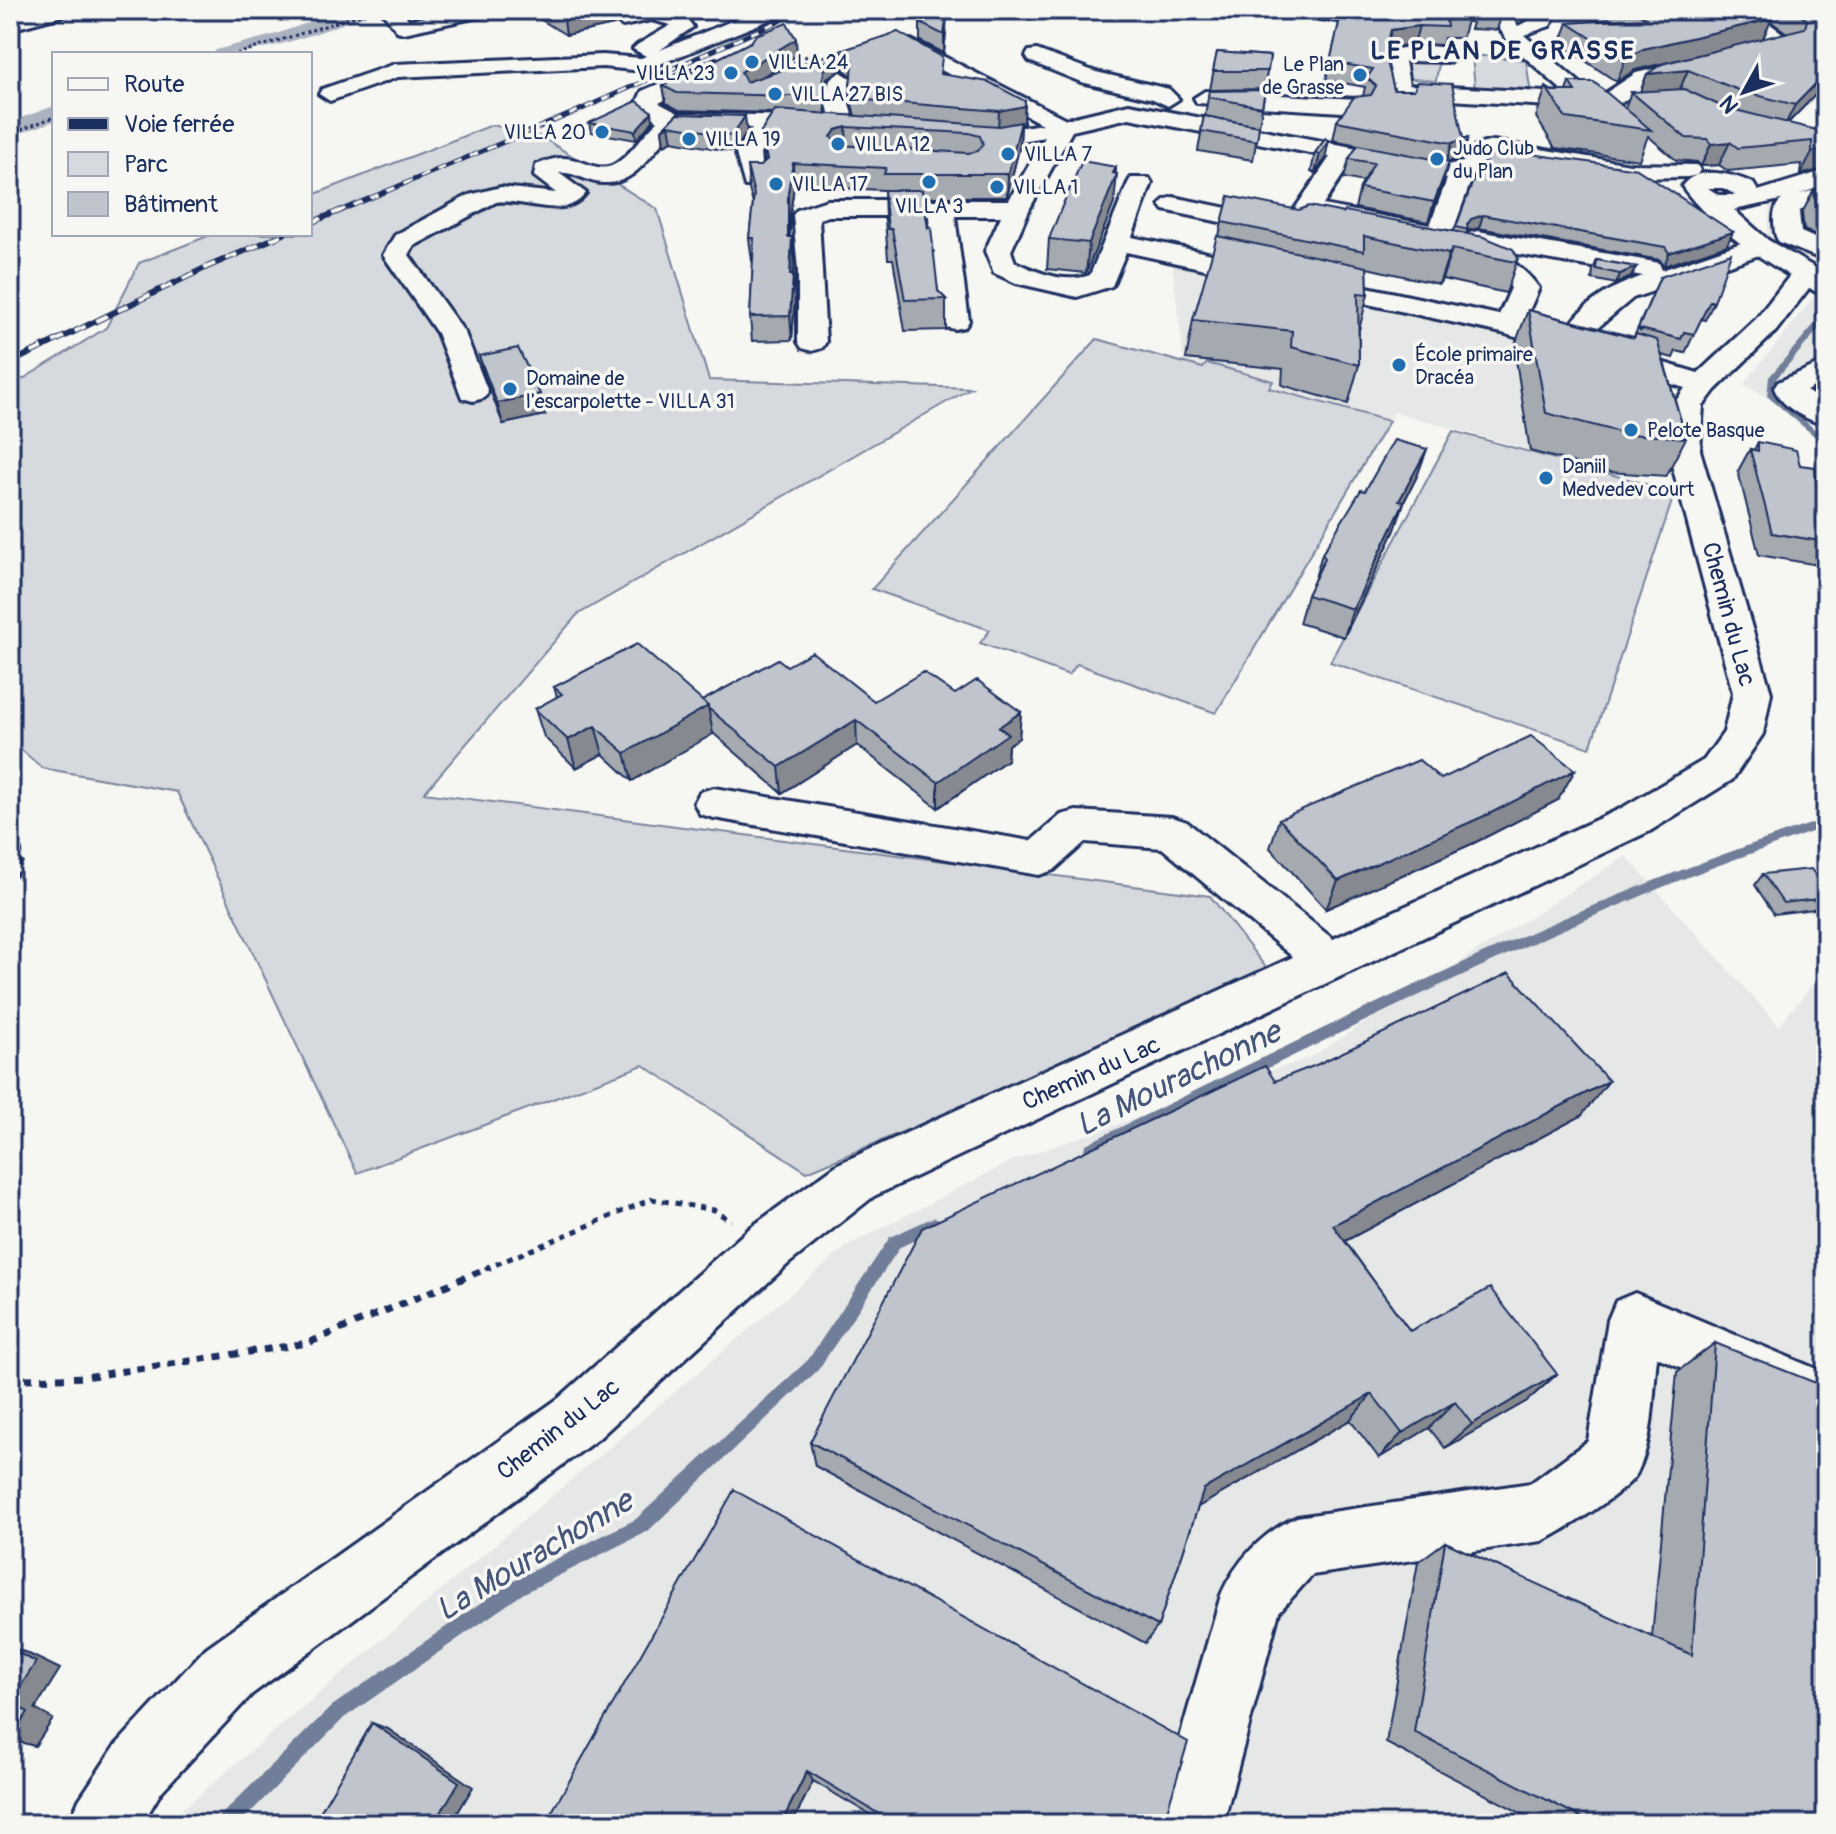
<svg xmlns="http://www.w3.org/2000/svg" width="1836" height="1834" viewBox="0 0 1836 1834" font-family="Pangolin,sans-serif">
	<rect width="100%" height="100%" fill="#f6f6f2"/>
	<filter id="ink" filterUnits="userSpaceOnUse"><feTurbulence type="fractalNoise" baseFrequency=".0125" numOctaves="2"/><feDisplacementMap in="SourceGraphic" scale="16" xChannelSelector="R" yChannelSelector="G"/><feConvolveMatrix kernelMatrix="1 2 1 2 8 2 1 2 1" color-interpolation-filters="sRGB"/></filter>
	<g filter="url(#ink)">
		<path fill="#e6e7e7" d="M1826,185V266L1767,240L1770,202Z
			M1172,261L1514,336L1515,347L1609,472L1394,412L1389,421L1268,388L1273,381L1184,363Z
			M1815,295L1826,301V433L1744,384Z
			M1626,856L1779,1026L1811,986L1826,996V1824H165L847,1246L1012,1161L1311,1057Z"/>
		<path fill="#d6d9dd" stroke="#78849e" stroke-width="2" d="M1472,55L1526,60L1531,95L1475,90Z
			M1440,57L1436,81L1401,78L1404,58Z
			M492,125L540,136L657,209L709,380L971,388L577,615L424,793L1210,896L1267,969L1009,1087L807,1172L643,1065L357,1173L177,792L42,768L10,740V387L106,328L139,263L213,234H310V196Z
			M1097,339L1203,368L1207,363L1273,381L1269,388L1389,421L1216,713L1077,664L1069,675L980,643L990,630L872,589Z
			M1453,431L1675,492L1590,748L1330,662Z"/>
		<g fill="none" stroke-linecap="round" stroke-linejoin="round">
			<path fill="#717e99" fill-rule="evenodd" d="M1823,314H1826V321L1776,379L1775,395L1826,439V446L1767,396L1769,377Z
				M1826,819V827C1763,849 1700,871 1639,897C1454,974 1276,1065 1096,1152L1091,1154L1086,1152L1084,1148L1086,1144C1328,1027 1569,901 1826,819Z
				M934,1217L939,1219L941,1224L939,1229L900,1247L818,1370L648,1531L524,1593L344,1718L239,1824H217L219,1817L332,1706L512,1581L636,1519L808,1360L890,1237Z"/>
			<path fill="#abb2c0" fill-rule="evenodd" d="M344,10H373L370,14C318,32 268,54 213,54L216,50L273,35Z
				M54,106V121L10,137V122Z"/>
			<defs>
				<path id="minor" d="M39,10H72L69,14L10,30V18Z
					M381,10H401L409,20L461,10H495L492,14L404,33L397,31Z
					M641,10L684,14L693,27L660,50L759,10H787L784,14L643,71L603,67L398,77L330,101L319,94L322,89L395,64L603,55L641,58L646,56L633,49L637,45L671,25L651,20L623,26L613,20L616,16Z
					M1280,10C1304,10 1395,6 1408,21L1398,27L1290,16Z
					M1487,10H1507L1518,26L1534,18L1538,10H1558L1550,26L1524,35L1594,95L1601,96L1636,73L1769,41L1745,22L1748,18H1762L1796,43L1793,47L1652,83L1611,109L1627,125L1623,130H1607L1582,108L1418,98L1399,105L1391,103C1383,89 1379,65 1387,51C1406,47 1446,41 1461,56L1450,62L1405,61L1409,85L1565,93L1510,44Z
					M911,40L1066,119L1129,104L1446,165L1463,162L1476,145L1493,141L1630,164L1697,165L1700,170L1697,175L1688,177L1630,178L1492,155L1480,173L1473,175L1452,234L1448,240L1439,242L1298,215L1294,210L1330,157L1129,118L1072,131L1030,208L1011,251L1015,262C1039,273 1066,284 1090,275L1128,183L1131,178H1149L1152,183L1132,237L1499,315L1511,288L1509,285L1487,268L1449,259L1445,253L1449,247C1483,239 1520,261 1539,288L1524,322L1565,334C1580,304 1613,286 1643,276L1478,247L1469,245L1465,239L1469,233L1478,231L1649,261L1659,263L1662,270L1750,240H1768L1772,246L1768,252L1633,298L1595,330L1590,341L1698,373L1756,319L1795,269H1815L1819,275L1776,331L1715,390L1703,406L1700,450L1771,693L1763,734L1732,780L1650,831L874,1196L788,1264L599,1438L252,1694L161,1792L142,1824H69L79,1800L115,1746L206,1648L559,1398L750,1228L838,1164L1293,957L1162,848L1085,842L1054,870L1039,875L714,818L700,814L694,803L700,792L714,788L1031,841L1061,815L1076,811L1172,817L1187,822L1333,939L1620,809L1704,760L1724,732L1733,693L1668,450L1673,405L1685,388L1502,333L1126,252L1112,286L1077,297L1016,283L994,273L985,251L1001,216H955L969,321L965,327L955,329L945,327L941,321L929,216H829L819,219L826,342L822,348L812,351L802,348L798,342V270L793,215L797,210L827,200H1009L1045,137L998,145L952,140L948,135L952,130L998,131L1042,124L904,50L900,46ZM1352,161L1447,179L1430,225L1323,205Z
					M1037,50L1096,72L1169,89L1179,99L1168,106L1153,99L1081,82L1029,61L1026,56L1029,51Z
					M716,59L727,65L724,70L659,103L678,113L830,117L826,100L830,79L841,72L852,79L848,100L855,125L851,130L775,129L760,154L766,181L763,186H745L736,154L752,128L678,127C653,146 640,185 603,183C588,183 574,171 559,173L586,193C565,222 525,198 496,202L414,246L409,255L465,333L488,392L484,398L473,401L462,398L437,333L383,255L395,235L469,195L501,187L556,193L534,176L536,165C544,162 553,158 562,158C582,157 599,176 617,163C633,152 643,134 658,121L636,105L642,91Z
					M1205,91L1358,99L1366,101L1369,106L1366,111L1358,113L1197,103L1194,98Z
					M1812,191L1821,194L1825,199L1821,204L1799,211L1801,232L1826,243V261L1779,242C1774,235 1775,231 1774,223C1773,195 1788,197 1812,191Z
					M1173,197L1281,219L1290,222L1294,227L1290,232L1281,235L1164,210L1160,205L1164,200Z
					M1826,361V381L1806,391L1826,403V425C1806,420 1781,407 1774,388L1778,382Z
					M1635,1293L1826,1373V1429L1657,1357C1653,1394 1654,1440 1637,1473C1629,1490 1561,1533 1542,1541L1312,1575L1279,1612L1223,1824H1155L1221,1595C1235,1562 1264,1531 1297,1517L1531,1483L1588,1441L1608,1320L1616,1301Z"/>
				<path id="major" d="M1826,170V185L1785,199L1734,210L1768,240L1826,274V294L1816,292C1769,263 1714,232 1682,186C1698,164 1732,174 1753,183L1758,191ZM1708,188H1723L1736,195H1719Z"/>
			</defs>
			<use href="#minor" stroke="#1b2f5e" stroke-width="6"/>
			<use href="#major" stroke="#1b2f5e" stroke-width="6"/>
			<path stroke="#1b2f5e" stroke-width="3" stroke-dasharray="3 3" stroke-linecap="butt" d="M237,54L365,13
				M761,78L807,56
				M10,134L54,117"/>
			<path stroke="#1b2f5e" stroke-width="4" stroke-dasharray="5 5" stroke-linecap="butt" d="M10,821L16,827"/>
			<path stroke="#1b2f5e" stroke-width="5" stroke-dasharray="6 6" stroke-linecap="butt" d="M10,888L22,860L16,825
				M485,1269L652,1199L714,1210L731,1221"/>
			<path stroke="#1b2f5e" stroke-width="7" stroke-dasharray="8 8" stroke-linecap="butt" d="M10,1374L22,1379L85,1377L308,1343L490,1267"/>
			<use href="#minor" fill="#f6f6f2" fill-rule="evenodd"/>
			<use href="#major" fill="#f6f6f2" fill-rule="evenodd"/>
			<defs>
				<path id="rail-far1" d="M337,212L573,113L804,10"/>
				<path id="rail" d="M310,223L342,210
					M10,363L207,267L284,234"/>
			</defs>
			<use href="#rail-far1" stroke="#1b2f5e" stroke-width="5"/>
			<use href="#rail" stroke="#1b2f5e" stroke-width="6"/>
			<use href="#rail-far1" stroke="#f6f6f2" stroke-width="3" stroke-dasharray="9" stroke-linecap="butt"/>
			<use href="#rail" stroke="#f6f6f2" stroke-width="4" stroke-dasharray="12" stroke-linecap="butt"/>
		</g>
		<path fill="#a5a9b0" stroke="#1b2f5e" stroke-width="2" fill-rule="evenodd" d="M525,10H611L614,25L566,35Z
			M1342,10H1503L1497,30L1470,29L1472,23L1467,21L1462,38H1444L1442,45L1414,44L1386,48L1385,54L1394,90H1414L1463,158L1448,162L1443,181L1428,222L1355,208L1360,188L1364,182L1344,178L1349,159L1358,145L1333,140L1337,121L1363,96L1365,87L1326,80Z
			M1595,10H1826L1819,91L1788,123L1826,135L1800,175L1801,164L1728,171L1719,165L1701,166L1697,162L1676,160L1648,136L1639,160L1555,148L1536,117L1546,87L1552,91H1566L1569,82L1625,108L1631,92H1640L1647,74L1710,52L1635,70L1617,82L1560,44L1568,23L1611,20ZM1770,21L1787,33L1763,39Z
			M920,23L946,32L944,53L920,41Z
			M898,32L941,74L1025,101L1024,118V123L1021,124L1020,144L1007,197H923L938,291L946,299V330L905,331L893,259H888L885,219L884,190L794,186L790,215V237H792L795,299L792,340L752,341L750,317L753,261H752L749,238L753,204L749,189L747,166H761L765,162L761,132L773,113L679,110L666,103L663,86L751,42L797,55L762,77ZM843,69L852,76L850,83L851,100L855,116L826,114L824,92L827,78Z
			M1217,52L1270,56L1264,89L1210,90Z
			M1265,90L1259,126L1205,116L1209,91Z
			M677,114L747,132L734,152L672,141L664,145L662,129Z
			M1204,116L1259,126L1253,160L1198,151Z
			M653,121L636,140L591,132L589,123Z
			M1325,139V159L1315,173L1311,172L1315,153Z
			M1479,165L1727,245L1664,266L1660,260L1479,228L1467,231V234L1518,258L1506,293L1442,279L1439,284L1367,268L1368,294L1359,330V365L1348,404L1282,385L1283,369L1186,359L1193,320L1219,236L1222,222L1299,210L1344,213L1454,231Z
			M1116,167L1114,203L1086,273L1047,269L1049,239Z
			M1826,178V240L1804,230L1802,213L1814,190L1821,188Z
			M1597,260L1636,267L1631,277L1616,284L1592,279L1593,270Z
			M1660,277L1714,302L1705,320L1701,319L1685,353L1676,351L1673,358L1662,355L1686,438L1666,476L1609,472L1530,451L1514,347L1528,310L1634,337Z
			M479,356L545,415L503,424L485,377Z
			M1826,368V400L1812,391Z
			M1758,442L1800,465L1819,507L1826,515V553L1818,565L1759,555L1738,471L1750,449L1754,450Z
			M1427,449L1417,476L1404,502L1395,530L1344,637L1299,623L1307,595L1314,581L1322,554L1365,491Z
			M787,666L874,701L955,694L1021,712L1019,738L1008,745L1007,760L938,808L857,745L782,793L713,733L632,781L603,754L576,768L544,737L535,709L557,697L554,687L703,701Z
			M1441,779L1558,800L1476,842L1326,909L1270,848L1279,819Z
			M1763,874L1826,898V903L1822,908L1774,914L1755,885Z
			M1275,1081L1581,1116L1345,1241L1410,1331L1557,1374L1527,1401L1445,1448L1429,1428L1379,1458L1350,1420L1198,1507L1158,1626L1145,1643L815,1466L810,1442Z
			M1715,1343L1826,1824H1542L1386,1743L1418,1562L1445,1542L1652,1637L1677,1372Z
			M734,1490L1163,1824H886L813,1781L792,1824Z"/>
		<path fill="#868990" stroke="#1b2f5e" stroke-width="2" d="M612,10L614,25L566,35L564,20Z
			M947,14L946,32L944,53V35Z
			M1772,19L1762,40L1635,70L1617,82L1625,60L1643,49Z
			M1419,26L1414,44L1386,48L1391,30Z
			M796,39L797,55L743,89L741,72Z
			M842,53L843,69L827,78L823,99L822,82L826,62Z
			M1688,70L1679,91L1639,96L1647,74Z
			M1826,73V87L1819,91L1784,127L1795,105Z
			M1025,101L1024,118V123L1021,124L1020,144L1007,197L1008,174L998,128L999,111Z
			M652,112L653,121L636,140L635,131Z
			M745,116L747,132L734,152L732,136Z
			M669,125L672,141L664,145L662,129Z
			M846,127L847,149L837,152L831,137L836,130Z
			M1468,138L1463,158L1446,162L1452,143Z
			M1329,140L1325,159L1315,173L1320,154Z
			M1730,142L1719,165L1701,166L1711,144Z
			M1826,148V168L1800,175L1812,152Z
			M1449,162L1443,181L1428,222L1434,202Z
			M793,163L794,186L790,215V261L788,237V192Z
			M1116,167L1114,183L1117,174L1114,203L1086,273L1089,243Z
			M1483,215L1479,228L1467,231V225L1471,219Z
			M1733,232L1727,245L1664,266L1669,253Z
			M792,237L794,261L791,299L790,275Z
			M1452,249L1442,279L1439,284L1449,254Z
			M1636,267L1631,277L1616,284L1620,274Z
			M793,275L795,299L792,340L790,316Z
			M540,394L545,415L503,424L497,403Z
			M1427,449L1417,476L1390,529L1399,501Z
			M1404,502L1395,530L1344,637L1353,609Z
			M708,706L713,734L632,781L625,753Z
			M1021,712L1019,738L1008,745L1007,760L938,808V782L999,727Z
			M856,720L857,745L782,793L779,767Z
			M595,726L603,754L576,768L568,740Z
			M1575,770L1558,800L1476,842L1326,909L1338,881Z
			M1609,1081L1581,1116L1315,1257L1333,1225Z
			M1557,1374L1527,1401L1445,1448L1472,1424Z
			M1372,1394L1350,1420L1189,1512L1204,1489Z
			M1455,1402L1429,1428L1379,1458L1402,1433Z
			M10,1647L27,1653L60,1669L35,1709L53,1719L35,1746L15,1741L10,1748Z
			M372,1723L388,1729L473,1787L451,1824H434Z
			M807,1771L813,1781L792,1824H781Z"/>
		<path fill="#c0c4cd" stroke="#1b2f5e" stroke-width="2" fill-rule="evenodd" d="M546,10H612L564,20Z
			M1342,10H1386L1465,17L1467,20H1446L1447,27L1419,26L1391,30L1385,53L1394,90H1414L1417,82L1452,84L1463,138H1468L1452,143L1337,121L1354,97L1371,95L1376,86L1367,78L1373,69L1330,62Z
			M1634,10H1761L1772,19L1643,49L1625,60L1568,23L1646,18Z
			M1793,10H1826V73L1795,105L1741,91L1688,70L1647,74L1662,64L1805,28L1807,20Z
			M947,14L944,35L920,23Z
			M787,23L796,39L741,72L746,82L898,32L942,57L940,74L989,82L1025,101V106L999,111L855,99L850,83L854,61L842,53L826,62L822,82L825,97L677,93L663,86L751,42L756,35Z
			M1217,52L1270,56L1268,71H1213Z
			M1569,82H1594L1651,130L1566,118L1546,87L1552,91H1575Z
			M1684,89L1723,107L1821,131L1826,135V148L1812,152V141L1738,148L1730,142L1711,144L1707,139L1686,138L1631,92Z
			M1265,90L1262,107L1208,97L1209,91Z
			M637,101L652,112L635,131L589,123Z
			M775,110L999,126L1021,122L1008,174H884L886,168L793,163L788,192V237H792L790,275H793L790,316L750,317L754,238H749L754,194L747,166H761L767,160L761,132ZM846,127L969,133L980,136L983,144L978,151L968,153L838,145L831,137L836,130Z
			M677,114L745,116L732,136L669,125L662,129Z
			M1204,116L1259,126L1257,141L1201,131Z
			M1325,139L1329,140L1320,154L1315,153Z
			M1358,145L1449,162L1434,202L1360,188L1374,163L1349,159Z
			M1496,149L1637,169L1733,232L1669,253L1665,247L1483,215L1471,219L1467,225L1468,230L1456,227L1479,165L1486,162Z
			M1082,161L1116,167L1113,173L1117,174L1089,243L1049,239L1063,204Z
			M1826,186V211L1816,207L1814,190Z
			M884,190H922L928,228H931L938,291L946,299L905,300L892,229H888Z
			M1229,196L1299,210L1309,206L1344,213L1345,211L1484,237L1513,249L1518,258L1516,262L1452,249L1449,254L1364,236V251L1222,222Z
			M1217,236L1367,267L1368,294L1358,293L1359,365L1291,347L1292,331L1193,320Z
			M1731,253L1714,302L1710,301L1694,334L1684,332L1681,339L1640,329L1641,332L1638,329L1660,277Z
			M1597,260L1636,267L1620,274L1596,269Z
			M1528,310L1634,338L1636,334L1657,340L1686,438L1627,434L1546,413Z
			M518,348L540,394L497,403L479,356Z
			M1394,440L1427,449L1399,501L1404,502L1353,609L1307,595L1325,558L1322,554L1361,490L1365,491Z
			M1758,442L1796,450L1800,465L1815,467L1819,507L1824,508L1826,515V542L1772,533L1750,449L1758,451Z
			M637,644L708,706L625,753L595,726L568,740L535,709L562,694L554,687Z
			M812,652L874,701L923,672L955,694L977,680L1021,712L999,727L1008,734L938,782L856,720L779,767L708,708V706L702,701L778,659L787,666Z
			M1531,736L1575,770L1491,813L1338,881L1279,819L1419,760L1441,779Z
			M1811,869L1826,890V898L1783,903L1763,874Z
			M1509,973L1609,1081L1333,1225L1410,1331L1490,1288L1557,1374L1472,1424L1455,1402L1402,1433L1372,1394L1204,1489L1158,1626L810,1442L922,1228L1265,1066L1275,1081L1316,1065Z
			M1715,1343L1826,1387V1824H1594L1414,1732L1445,1542L1692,1655Z
			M734,1490L1188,1742L1163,1824H896L807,1771L781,1824H545Z
			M10,1649L36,1662L10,1703Z
			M10,1703L28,1712L10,1739Z
			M372,1723L459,1782L434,1824H313Z"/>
	</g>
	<g fill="#1f6fb2" stroke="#f6f6f2" stroke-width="3">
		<circle cx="752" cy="62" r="8"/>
		<circle cx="731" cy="73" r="8"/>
		<circle cx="1360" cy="75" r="8"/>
		<circle cx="775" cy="94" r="8"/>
		<circle cx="602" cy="132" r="8"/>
		<circle cx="689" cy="139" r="8"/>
		<circle cx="838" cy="144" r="8"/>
		<circle cx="1008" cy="154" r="8"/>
		<circle cx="1437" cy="159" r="8"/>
		<circle cx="929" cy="182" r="8"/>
		<circle cx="776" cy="184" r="8"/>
		<circle cx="997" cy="187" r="8"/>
		<circle cx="1399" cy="365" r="8"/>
		<circle cx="510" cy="389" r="8"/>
		<circle cx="1631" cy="430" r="8"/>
		<circle cx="1546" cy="478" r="8"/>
	</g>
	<g text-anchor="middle" stroke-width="7" stroke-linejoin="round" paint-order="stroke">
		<g font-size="20" fill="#1b2f5e" stroke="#f6f6f2" text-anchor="start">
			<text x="768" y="69">VILLA 24</text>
			<text x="1344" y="71" text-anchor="end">Le Plan<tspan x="1344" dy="23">de Grasse</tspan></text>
			<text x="715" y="80" text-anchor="end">VILLA 23</text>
			<text x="791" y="101">VILLA 27 BIS</text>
			<text x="586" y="139" text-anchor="end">VILLA 20</text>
			<text x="705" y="146">VILLA 19</text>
			<text x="854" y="151">VILLA 12</text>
			<text x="1453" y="155">Judo Club<tspan x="1453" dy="23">du Plan</tspan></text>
			<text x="1024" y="161">VILLA 7</text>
			<text x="792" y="191">VILLA 17</text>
			<text x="1013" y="194">VILLA 1</text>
			<text x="929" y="213" text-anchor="middle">VILLA 3</text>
			<text x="1415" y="361">École primaire<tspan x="1415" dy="23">Dracéa</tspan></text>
			<text x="526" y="385">Domaine de<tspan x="526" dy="23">l'escarpolette - VILLA 31</tspan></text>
			<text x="1647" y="437">Pelote Basque</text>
			<text x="1562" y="473">Daniil<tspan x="1562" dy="23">Medvedev court</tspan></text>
		</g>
		<g font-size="24" fill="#1b2f5e" stroke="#f6f6f2">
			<text transform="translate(1729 614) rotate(75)" y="8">Chemin du Lac</text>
			<text transform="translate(1091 1073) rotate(-24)" y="8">Chemin du Lac</text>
			<text transform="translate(558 1429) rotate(-38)" y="8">Chemin du Lac</text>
		</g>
		<g font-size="26" font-weight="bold" letter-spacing="2" fill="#1b2f5e" stroke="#f6f6f2">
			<text x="1503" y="59">LE PLAN DE GRASSE</text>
		</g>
		<g font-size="32" font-style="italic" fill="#46567b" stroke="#f6f6f2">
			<text transform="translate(1178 1078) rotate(-26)" y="11">La Mourachonne</text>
			<text transform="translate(534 1555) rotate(-31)" y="11">La Mourachonne</text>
		</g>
	</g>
	<rect width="1836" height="1834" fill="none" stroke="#f6f6f2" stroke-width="40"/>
	<rect x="20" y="20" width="1796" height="1794" fill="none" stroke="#1b2f5e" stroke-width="3" filter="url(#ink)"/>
	<rect x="52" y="52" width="260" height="184" fill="#f6f6f2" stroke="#9ea6b7" stroke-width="2"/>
	<rect x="68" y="78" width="40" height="12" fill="#f6f6f2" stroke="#9ea6b7" stroke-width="2"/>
	<text x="124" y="92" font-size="24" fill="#1b2f5e">Route</text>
	<rect x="68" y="118" width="40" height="12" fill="#1b2f5e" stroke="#9ea6b7" stroke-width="2"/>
	<text x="124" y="132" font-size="24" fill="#1b2f5e">Voie ferrée</text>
	<rect x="68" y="152" width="40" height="24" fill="#d6d9dd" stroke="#9ea6b7" stroke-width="2"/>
	<text x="124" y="172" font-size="24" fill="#1b2f5e">Parc</text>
	<rect x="68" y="192" width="40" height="24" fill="#c0c4cd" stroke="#9ea6b7" stroke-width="2"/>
	<text x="124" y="212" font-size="24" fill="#1b2f5e">Bâtiment</text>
	<g transform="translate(1744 92) rotate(230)" stroke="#f6f6f2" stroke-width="6" paint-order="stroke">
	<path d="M0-6L14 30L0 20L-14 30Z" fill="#1b2f5e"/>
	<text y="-12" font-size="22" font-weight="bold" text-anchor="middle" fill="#1b2f5e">N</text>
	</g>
</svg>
